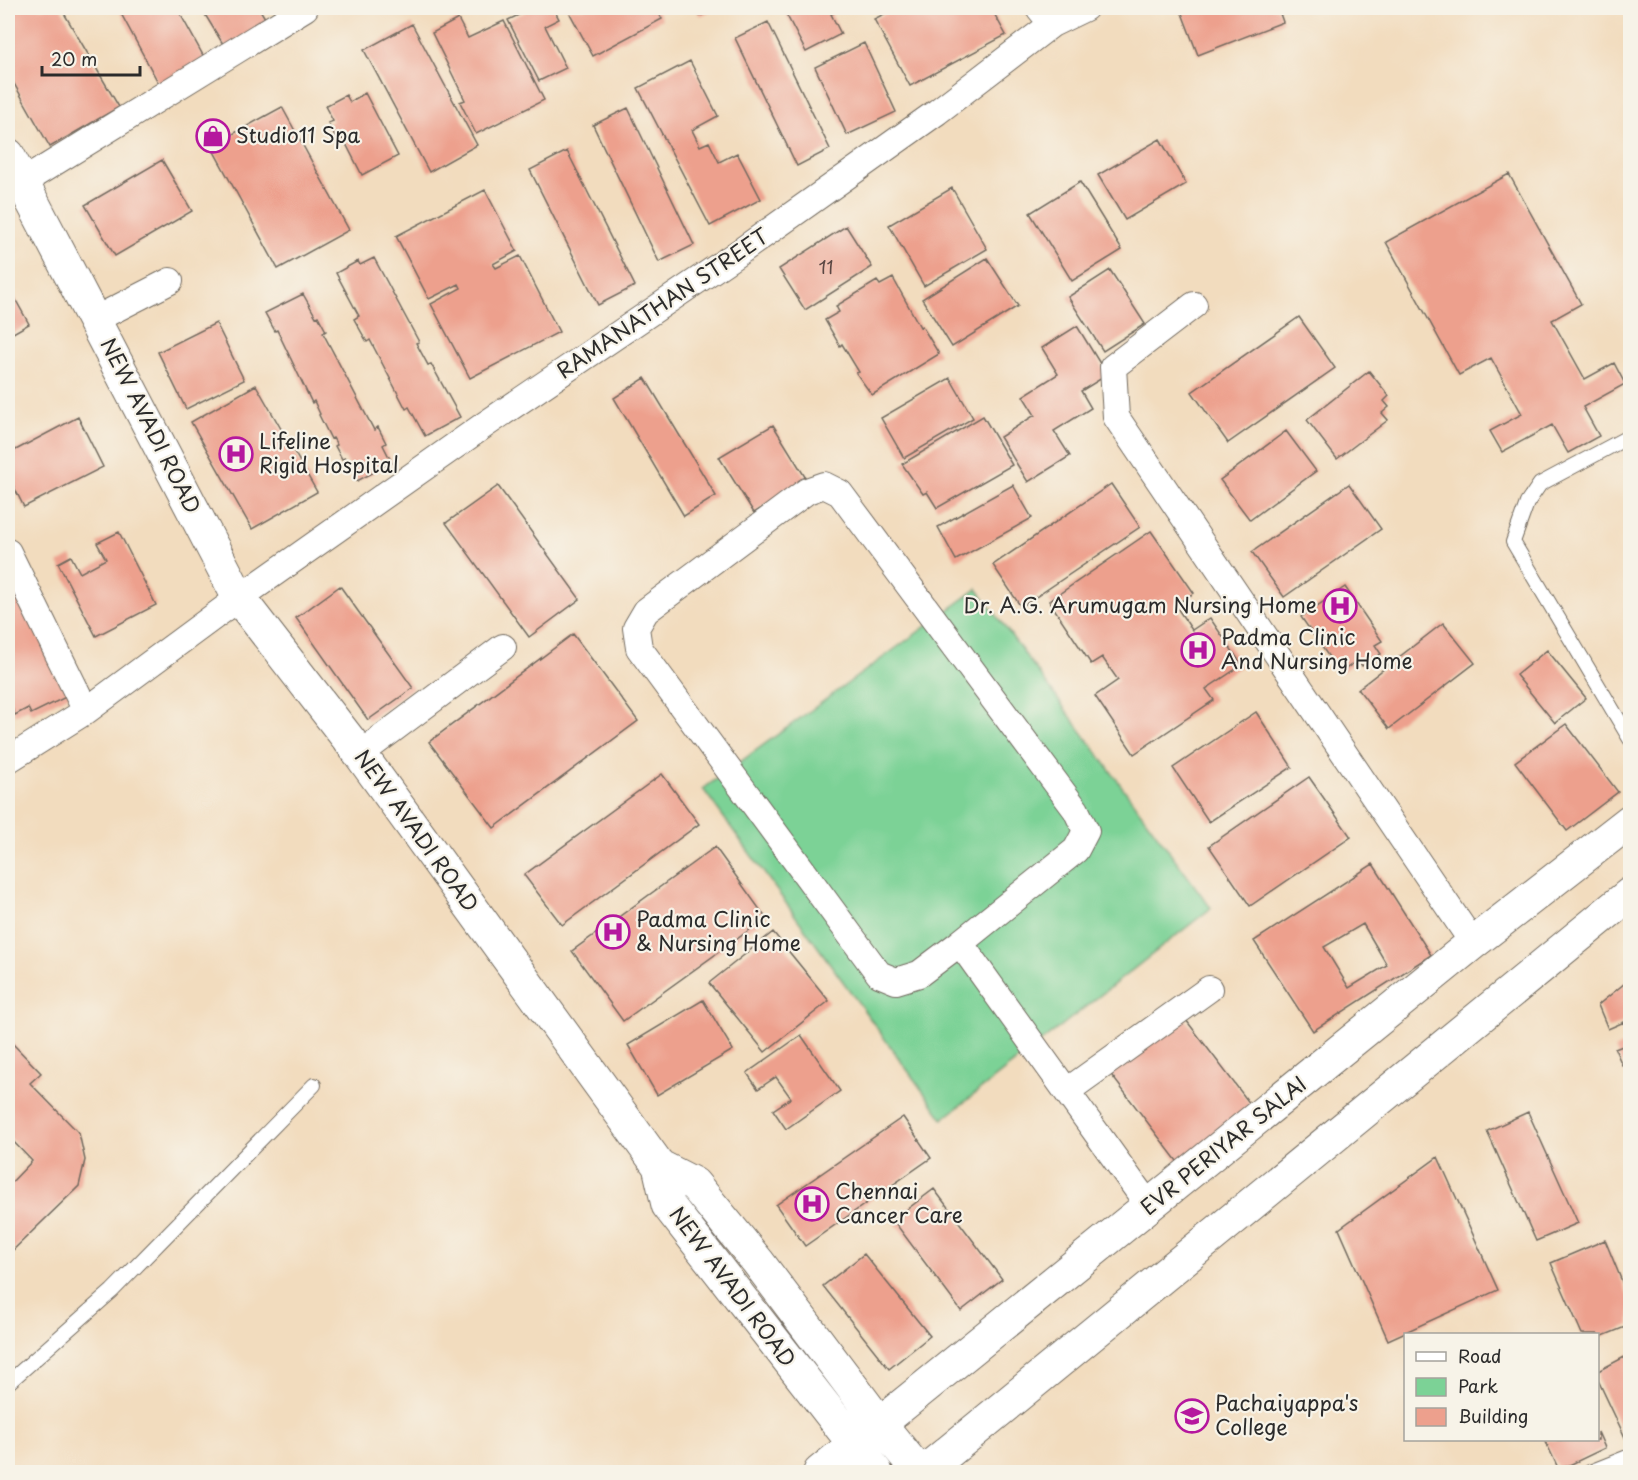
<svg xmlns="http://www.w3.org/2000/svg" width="1638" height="1480" viewBox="0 0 1638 1480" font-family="'Playpen Sans',sans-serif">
	<rect width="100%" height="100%" fill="#f7f3e8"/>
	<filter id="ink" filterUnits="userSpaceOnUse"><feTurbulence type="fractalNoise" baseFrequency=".0167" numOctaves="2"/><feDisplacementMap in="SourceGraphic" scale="12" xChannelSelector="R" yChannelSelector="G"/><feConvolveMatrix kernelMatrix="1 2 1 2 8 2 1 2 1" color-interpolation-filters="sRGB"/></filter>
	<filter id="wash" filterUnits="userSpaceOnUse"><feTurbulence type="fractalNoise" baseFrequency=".008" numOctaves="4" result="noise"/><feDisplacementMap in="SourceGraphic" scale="24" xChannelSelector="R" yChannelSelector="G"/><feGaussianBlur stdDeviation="1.35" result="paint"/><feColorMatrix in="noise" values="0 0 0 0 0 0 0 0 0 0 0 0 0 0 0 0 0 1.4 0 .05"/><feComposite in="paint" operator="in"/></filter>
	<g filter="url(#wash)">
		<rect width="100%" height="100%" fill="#f2dcbe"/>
		<path fill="#7cd296" stroke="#547e60" stroke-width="1.5" d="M977,589L1211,908L943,1119L703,789Z"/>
		<g id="blocks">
			<path fill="#eda08d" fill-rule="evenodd" d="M8,8H61L119,107L50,147L8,73Z
				M118,8H177L205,59L159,84Z
				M201,8H259L268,23L226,49Z
				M533,8H553L559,19L545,26L566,68L539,81L508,20Z
				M567,8H656L662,19L593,56Z
				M696,8H716L700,16Z
				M783,8H843L831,14L841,34L806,52Z
				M896,8H991L1006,35L910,86L874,19Z
				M1180,8H1278L1283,22L1198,55Z
				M458,19L468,38L504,21L544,100L476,134L460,102L465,100L432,33Z
				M768,22L830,149L797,166L735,38Z
				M412,24L477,145L429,172L364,50Z
				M864,43L896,112L847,135L815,67Z
				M690,61L718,116L692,130L700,146L709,142L719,162L737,153L761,199L710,226L638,88Z
				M365,93L398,156L362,175L343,138L337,141L328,123L333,121L325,106L346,95L350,102Z
				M282,107L349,230L278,269L211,146Z
				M628,108L694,245L659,262L593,125Z
				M1160,139L1186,184L1125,220L1098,175Z
				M567,151L635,286L598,305L530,170Z
				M162,160L192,211L115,256L85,205Z
				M1509,174L1581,304L1552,320L1585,379L1614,363L1625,384L1583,407L1599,436L1568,453L1552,425L1502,452L1490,431L1522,414L1491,358L1459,375L1386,242Z
				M1080,182L1122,250L1072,281L1030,213Z
				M952,188L987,249L924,286L889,225Z
				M485,190L517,251L493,264L496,268L520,256L559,332L470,378L431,304L461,288L459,284L429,299L396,236Z
				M846,226L872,267L805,310L779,269Z
				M374,258L419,342L416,343L428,365L431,364L460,417L425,436L409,407L406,409L370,340L367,342L354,319L359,316L336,273L358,261L360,265Z
				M987,258L1018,306L952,347L922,299Z
				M1110,270L1145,324L1103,351L1068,297Z
				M893,278L920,327L922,326L939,354L872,395L856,373L859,372L842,344L840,346L825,320L839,312L836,306L877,281L880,285Z
				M8,286L29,324L8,336Z
				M303,294L316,317L318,316L326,331L323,333L374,430L378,427L386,443L383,445L392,463L357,481L345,458L342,459L335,446L337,445L333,438L331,439L319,415L320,414L314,401L312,403L277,330L275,331L265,313Z
				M1299,317L1335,368L1228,443L1192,392Z
				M216,323L244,380L186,409L158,352Z
				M1077,326L1107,375L1081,391L1091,408L1054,431L1070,456L1028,482L1000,437L1035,415L1023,396L1058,374L1042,348Z
				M1369,371L1389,396L1384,401L1389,407L1382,413L1388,420L1337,459L1307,420Z
				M645,378L716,496L684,516L614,398Z
				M950,378L973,418L904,458L881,418Z
				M256,385L317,492L252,529L191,422Z
				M983,416L1012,465L937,508L927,492L923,494L902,464Z
				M78,417L103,467L24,507L8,475V454Z
				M773,425L807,480L754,513L719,457Z
				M1286,431L1316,471L1250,520L1220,480Z
				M1111,484L1140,527L1021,607L993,565Z
				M1349,484L1381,529L1284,597L1252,552Z
				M1013,485L1032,518L956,560L938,527Z
				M498,486L580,599L529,637L446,523Z
				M1151,531L1194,593L1175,605L1192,630L1210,618L1242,665L1206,689L1214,700L1134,754L1095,696L1118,680L1102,657L1091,664L1049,601Z
				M119,532L156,605L96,636L58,563L71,556L80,573L106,559L97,543Z
				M8,558L70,695L31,714L28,708L15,715L8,700Z
				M340,586L413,688L368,720L296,618Z
				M1345,587L1382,641L1375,645L1381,654L1362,666L1358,660L1340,673L1301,617Z
				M1443,623L1475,663L1389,729L1358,689Z
				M573,634L638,721L494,828L429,742Z
				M1547,650L1586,698L1555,723L1516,675Z
				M1256,712L1292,767L1209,822L1173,768Z
				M1566,724L1618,792L1567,831L1515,762Z
				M662,774L699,824L562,925L524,875Z
				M1309,777L1351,837L1250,906L1209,846Z
				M715,847L766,918L623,1021L572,951Z
				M1373,864L1431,955L1313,1031L1254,941ZM1363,924L1387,965L1349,988L1324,947Z
				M773,932L829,1001L765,1052L709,983Z
				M1630,979V1039L1624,1022L1608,1029L1598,1005Z
				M703,1000L733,1050L657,1095L628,1045Z
				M1183,1016L1254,1109L1180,1165L1109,1072Z
				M801,1035L840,1091L786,1129L773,1110L791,1098L776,1077L758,1089L747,1073Z
				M12,1043L41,1073L30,1083L79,1133L85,1160L79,1186L8,1255V1186L32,1161L8,1136V1048Z
				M1630,1043V1061L1622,1065L1615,1049Z
				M1528,1112L1578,1223L1536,1241L1487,1131Z
				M903,1117L931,1158L805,1246L776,1205Z
				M1438,1157L1498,1290L1388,1340L1339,1229Z
				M934,1189L1002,1279L961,1311L893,1220Z
				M1605,1240L1630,1301V1325L1598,1338V1334H1582L1551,1263Z
				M864,1254L930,1336L889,1369L823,1286Z
				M1630,1354V1448L1598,1380V1371Z
				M1598,1432L1605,1448L1559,1470L1545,1440H1598Z"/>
		</g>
	</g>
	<g filter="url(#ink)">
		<use href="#blocks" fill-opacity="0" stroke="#71695e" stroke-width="1.5"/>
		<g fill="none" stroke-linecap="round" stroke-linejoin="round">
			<defs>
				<path id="lane" d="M1630,436L1540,484L1527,503L1513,542L1630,739
					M8,1383L112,1291L314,1085
					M1590,1472L1630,1456"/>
				<path id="street" d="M1039,8L1052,24
					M8,191L305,8
					M1194,305L1113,367L1116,417L1473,943
					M94,320L170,281
					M8,552L86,711
					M360,754L503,647
					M8,760L86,711L239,598L483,426L741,251L937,112L1052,24L1085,8
					M960,943L919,974L896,981L879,974L639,648L636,628L646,611L807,491L824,485L840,493L1076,810L1086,831L1076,850L960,943L1149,1206
					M1067,1091L1209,989"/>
				<path id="secondary" d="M8,155L239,598L360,754L659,1166L668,1205L876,1472
					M659,1166L694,1184L758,1262L880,1424L919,1472"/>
				<path id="primary" d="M820,1472L1473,943L1630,821
					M924,1472L1630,894"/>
			</defs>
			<use href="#lane" stroke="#71695e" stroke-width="16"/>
			<use href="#street" stroke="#71695e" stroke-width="28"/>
			<use href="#secondary" stroke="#71695e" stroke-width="35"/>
			<use href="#primary" stroke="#71695e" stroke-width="35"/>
			<use href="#lane" stroke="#fff" stroke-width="14"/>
			<use href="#street" stroke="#fff" stroke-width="26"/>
			<use href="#secondary" stroke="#fff" stroke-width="33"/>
			<use href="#primary" stroke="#fff" stroke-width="33"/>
		</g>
	</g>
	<defs>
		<symbol id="shop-ring" viewBox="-11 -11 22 22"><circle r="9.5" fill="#f7f3e8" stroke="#b5179e" stroke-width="1.5"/><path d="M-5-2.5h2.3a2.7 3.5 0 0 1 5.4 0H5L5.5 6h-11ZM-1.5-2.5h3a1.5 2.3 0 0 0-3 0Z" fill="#b5179e"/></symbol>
		<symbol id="hospital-ring" viewBox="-11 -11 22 22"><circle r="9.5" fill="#f7f3e8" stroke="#b5179e" stroke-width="1.5"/><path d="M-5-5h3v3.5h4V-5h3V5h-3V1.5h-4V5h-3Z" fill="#b5179e"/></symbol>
		<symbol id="university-ring" viewBox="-11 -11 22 22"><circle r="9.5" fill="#f7f3e8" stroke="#b5179e" stroke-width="1.5"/><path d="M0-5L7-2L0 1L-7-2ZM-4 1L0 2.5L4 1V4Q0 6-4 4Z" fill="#b5179e"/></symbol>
	</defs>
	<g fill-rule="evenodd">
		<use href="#shop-ring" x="194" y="117" width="38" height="38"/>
		<use href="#hospital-ring" x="217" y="435" width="38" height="38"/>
		<use href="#hospital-ring" x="1321" y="587" width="38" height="38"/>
		<use href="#hospital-ring" x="1179" y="631" width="38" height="38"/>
		<use href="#hospital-ring" x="594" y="913" width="38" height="38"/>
		<use href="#hospital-ring" x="793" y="1185" width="38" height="38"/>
		<use href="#university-ring" x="1173" y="1397" width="38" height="38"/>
	</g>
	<g text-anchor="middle" stroke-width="4.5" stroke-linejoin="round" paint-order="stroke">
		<g font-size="18" fill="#5c4844">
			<text x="826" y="274">11</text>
		</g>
		<g font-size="21" fill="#2b2b2b" stroke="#f7f3e8" text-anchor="start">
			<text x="236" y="143">Studio11 Spa</text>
			<text x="259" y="449">Lifeline<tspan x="259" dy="24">Rigid Hospital</tspan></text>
			<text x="1317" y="613" text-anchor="end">Dr. A.G. Arumugam Nursing Home</text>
			<text x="1221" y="645">Padma Clinic<tspan x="1221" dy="24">And Nursing Home</tspan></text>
			<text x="636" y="927">Padma Clinic<tspan x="636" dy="24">&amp; Nursing Home</tspan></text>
			<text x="835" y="1199">Chennai<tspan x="835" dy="24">Cancer Care</tspan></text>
			<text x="1215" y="1411">Pachaiyappa's<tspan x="1215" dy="24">College</tspan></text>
		</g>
		<g font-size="21" fill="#2b2b2b" stroke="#f7f3e8">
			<text transform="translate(663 304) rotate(-34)" y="7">RAMANATHAN STREET</text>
			<text transform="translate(150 426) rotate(63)" y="7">NEW AVADI ROAD</text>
			<text transform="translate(416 831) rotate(54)" y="7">NEW AVADI ROAD</text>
			<text transform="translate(1224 1146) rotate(-39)" y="7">EVR PERIYAR SALAI</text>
			<text transform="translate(732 1287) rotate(53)" y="7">NEW AVADI ROAD</text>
		</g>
	</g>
	<rect width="1638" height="1480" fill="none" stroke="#f7f3e8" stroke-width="30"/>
	<rect x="1404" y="1333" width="195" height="108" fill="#f7f3e8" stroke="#a5a39c" stroke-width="1.5"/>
	<rect x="1416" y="1352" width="30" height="9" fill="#ffffff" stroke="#a5a39c" stroke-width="1.5"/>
	<text x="1458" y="1363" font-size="18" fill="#2b2b2b">Road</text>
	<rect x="1416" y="1378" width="30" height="18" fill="#7cd296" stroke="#a5a39c" stroke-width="1.5"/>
	<text x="1458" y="1393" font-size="18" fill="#2b2b2b">Park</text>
	<rect x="1416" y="1408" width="30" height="18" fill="#eda08d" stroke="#a5a39c" stroke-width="1.5"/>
	<text x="1458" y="1423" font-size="18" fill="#2b2b2b">Building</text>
	<path d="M42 66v9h98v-9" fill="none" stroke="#2b2b2b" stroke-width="3"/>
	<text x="51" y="66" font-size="18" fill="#2b2b2b" stroke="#f7f3e8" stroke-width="4.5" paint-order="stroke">20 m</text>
</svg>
